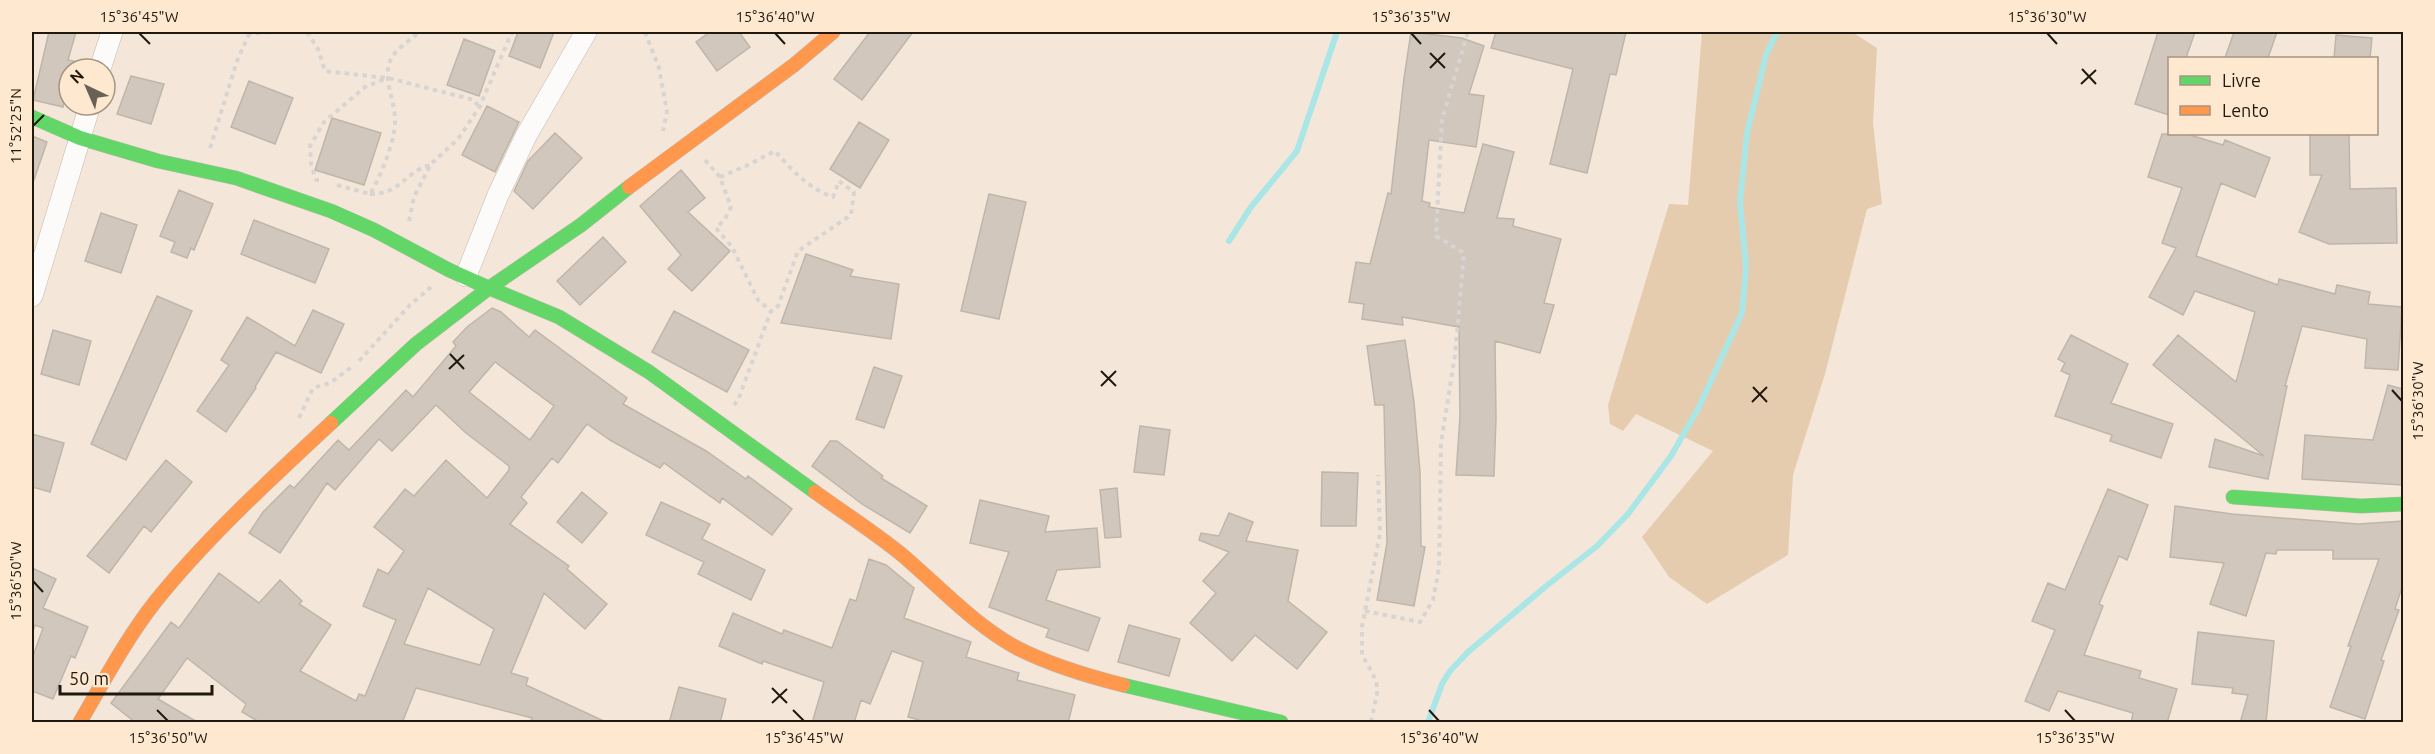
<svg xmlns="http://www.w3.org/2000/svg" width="2435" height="754" viewBox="0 0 2435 754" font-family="Ubuntu,sans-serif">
	<rect width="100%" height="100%" fill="#f4e7da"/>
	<path fill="#e6ccae" d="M1702,32H1852L1877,48L1873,123L1882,204L1867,209L1825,374L1793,475L1788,555L1707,604L1669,577L1642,537L1713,451L1636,414L1623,431L1610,424L1608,405L1669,204L1688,205Z"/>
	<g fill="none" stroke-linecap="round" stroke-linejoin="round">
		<path stroke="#abe6e6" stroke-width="6" d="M1229,241L1251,207L1297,151L1337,32
			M1428,722L1442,684L1450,671L1468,652L1545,587L1597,546L1628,514L1671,456L1698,409L1742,313L1746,266L1740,202L1747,133L1766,55L1777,32"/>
	</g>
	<path fill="#d1c7bc" stroke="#bfb6ab" stroke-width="1.5" fill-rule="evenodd" d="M49,32H76L68,60L74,61L72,69H69V82L63,107L33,100Z
		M518,32H554L540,68L509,56Z
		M710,32H739L750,47L717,71L696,42Z
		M870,32H913L862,100L834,79Z
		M1411,32L1462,38L1484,46L1469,94L1484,96L1476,147L1429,140L1422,201L1430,203L1429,207L1464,213L1483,144L1514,152L1497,218L1514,219L1513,226L1561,239L1544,303L1554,305L1540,353L1495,341L1496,418L1494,476L1456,475L1460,417L1459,327L1402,317L1403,325L1362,319L1364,304L1349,302L1356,262L1370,264L1388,193L1391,194L1404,78Z
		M1496,32H1626L1616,75L1610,74L1587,173L1550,164L1573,69L1491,48Z
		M2158,32H2195L2186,58H2169V115L2135,104Z
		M2234,32H2277L2268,58H2225Z
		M2336,35L2372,38L2370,58H2334Z
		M464,39L495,51L479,96L447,85Z
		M131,76L164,84L151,124L117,114Z
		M249,81L293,98L275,144L231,127Z
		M487,106L519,122L495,172L462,155Z
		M332,118L381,133L364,185L315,170Z
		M859,122L889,140L860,188L830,169Z
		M555,133L582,158L533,209L514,191L528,161Z
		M2162,134H2187L2223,145L2225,140L2270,158L2255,197L2221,183L2196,256L2278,285L2279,279L2335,294L2337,285L2370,292L2368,304L2402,307L2398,370L2365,368L2367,339L2302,326L2285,386H2287L2268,479L2209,467L2215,439L2264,456L2153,365L2178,335L2236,382L2255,312L2195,291L2183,315L2149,297L2176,248L2162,243L2182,188L2148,177Z
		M2310,134H2349L2350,189L2396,188L2397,243L2329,244L2299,232L2322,175H2310Z
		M32,136L47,142L34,180H32Z
		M681,170L705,198L688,212L730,251L692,291L668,269L681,255L640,206Z
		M179,190L213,204L194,250L191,248L187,258L171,252L175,242L160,236Z
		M989,194L1026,202L999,319L961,311Z
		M101,213L137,225L121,273L85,261Z
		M254,220L329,249L315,283L241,254Z
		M603,237L626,262L580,305L557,281Z
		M806,254L853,270L850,276L899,284L891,339L781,323Z
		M157,296L192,311L126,460L91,444Z
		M492,308L501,312L529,337L535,330L627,398L623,404L706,451L746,479L748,476L792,509L772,535L722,498L720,503L664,463L660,468L610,440L587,424L558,463L552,458L521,497L527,503L510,524L569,566L567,569L607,604L585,629L544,593L511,673L528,678L526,685L608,723H530L532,718L416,688L402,723H261L242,712L246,704L187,658L158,699L199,723H136L111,703L171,622L179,628L219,573L259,603L280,580L302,601L299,604L331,625L300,671L356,701L359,694L365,696L396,620L363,606L378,569L388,574L404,551L374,527L405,489L414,496L446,460L487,498L509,470V466L466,433L436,405L392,451L379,439L335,490L327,483L280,553L249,533L263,512L290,485L294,488L338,440L349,450L406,390L413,397L456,346L453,342L467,327ZM495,362L554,406L530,440L469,392ZM428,588L494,629L480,665L404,644Z
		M313,310L344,324L321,373L276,352L255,387L256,388L226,432L197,411L229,365L221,360L247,317L295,346Z
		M674,311L749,350L727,392L652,352Z
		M53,330L91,341L79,385L41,374Z
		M2071,335L2128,364L2111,403L2173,424L2161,458L2110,441L2112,435L2055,416L2070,375L2061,371L2065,363L2058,359Z
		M1405,340L1414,402L1420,472L1421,546L1425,547L1414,606L1377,600L1387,543L1384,405H1375L1367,346Z
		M874,367L902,376L884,428L856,419Z
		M2388,385L2403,389V485L2302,479L2305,435L2373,440Z
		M1140,426L1170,430L1164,475L1134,472Z
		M32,434L64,443L50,492L32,487Z
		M830,441H837L883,476L881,478L927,506L910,533L862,504L812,466Z
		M166,460L192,482L151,532L144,526L109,573L87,556Z
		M1322,472L1358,473L1356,526H1321Z
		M1117,488L1121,537L1105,538L1100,490Z
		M2108,489L2148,505L2127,560L2119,556L2099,604L2103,606L2084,655L2141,671L2139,678L2177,689L2167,723H2131L2133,713L2058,691L2049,711L2025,701L2055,630L2032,621L2048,583L2065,590Z
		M582,492L607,513L582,543L557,522Z
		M980,500L1049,516L1045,532L1097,528L1100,567L1057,570L1046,600L1100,618L1088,651L1046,637L1049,629L989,607L1009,552L970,543Z
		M661,502L710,524L702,539L765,570L751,600L698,574L704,562L646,535Z
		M2175,506L2232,514L2358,524L2403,521V584L2395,609L2399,610L2381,660L2384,661L2365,719L2330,707L2351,646H2348L2379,559H2333V550H2277L2276,554L2266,553L2246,616L2210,604L2224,563L2170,557Z
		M1229,513L1253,522L1246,541L1298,550L1288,601L1327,632L1297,669L1255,635L1232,661L1190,623L1216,593L1203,581L1229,552L1199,540L1201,533L1219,536Z
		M869,559L886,565L914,588L904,618L971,642L966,657L1019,673L1017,680L1075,695L1068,723H930L908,717L923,662L892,651L870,704L861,700L854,723H812L824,682L763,661L762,664L719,646L733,613L782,634L784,630L832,648L850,599L856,601Z
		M32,568L56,579L43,608L88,627L75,658L71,656L53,699L32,691V659L43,628L35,625L32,634Z
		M1129,625L1180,639L1169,676L1118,662Z
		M2198,632L2274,641L2266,723H2240L2248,695L2232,693L2233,688L2192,684Z
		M679,687L726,699L720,723H669Z"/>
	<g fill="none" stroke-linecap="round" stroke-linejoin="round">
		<defs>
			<path id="street" d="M100,69L112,32
				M466,276L498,195L526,136L586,32
				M32,296L90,105"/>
			<path id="fast" d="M32,117L80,138L158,161L236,178L331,211L374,230L449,270L489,288L581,225L629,187
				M331,423L416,344L489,288L559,317L649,372L815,492
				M2233,497L2361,506L2404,504
				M1123,685L1281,722"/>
			<path id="slow" d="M629,187L794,65L833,32
				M815,492C844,513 874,532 901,554C939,586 975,626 1019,649C1053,666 1087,676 1123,685
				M80,722C104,681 126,639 155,602C207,537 270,480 331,423"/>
		</defs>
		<use href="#street" stroke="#c4bab0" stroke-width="22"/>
		<use href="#fast" stroke="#c4bab0" stroke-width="15"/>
		<use href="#slow" stroke="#c4bab0" stroke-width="15"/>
		<path stroke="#d8d4d1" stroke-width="4" stroke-dasharray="4.5 4.5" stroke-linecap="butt" d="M249,32V34L271,32
			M307,32L318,49L325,71L388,78L474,100L479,107
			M645,32L659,68L667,112L663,131
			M210,148L237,61L249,34
			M705,160L720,177L731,207L725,219L716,228L732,247L758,300L771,311
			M720,177L746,166L775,151C791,169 809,189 833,197L839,181L854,192L851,215L798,251L778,306L771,311L738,400L734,405
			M319,180H316L311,164L310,146L324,122L365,87L387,78
			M337,185L370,194C380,178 396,139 395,120C395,100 383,81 390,61C394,50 411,40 419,32
			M370,194C402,194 404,172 430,165
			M409,221L414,197L431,164L458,139L479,108L512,32
			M359,361L410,305L431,287
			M299,418L313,388L330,383L353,366
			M1365,611L1420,622L1433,600L1439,568L1441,443L1455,355L1464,253L1436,236L1442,119L1468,32
			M1371,722L1378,689L1373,674L1362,655V627L1380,533L1378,475"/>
		<use href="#street" stroke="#fdfbf9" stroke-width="21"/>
		<use href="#fast" stroke="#63d668" stroke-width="14"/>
		<use href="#slow" stroke="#ff974d" stroke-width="14"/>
	</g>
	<path fill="none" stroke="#20190f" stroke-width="2" d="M139,33L150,44M775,33L785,44M1411,33L1421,44M2047,33L2057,44M1430,53L1445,68M1430,68L1445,53M2082,69L2096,84M2081,84L2096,70M33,126L44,115M450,354L464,369M449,369L464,355M1101,371L1116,386M1101,386L1116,371M1753,387L1767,402M2392,390L2402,401M1752,402L1767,387M33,581L43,592M772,688L787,703M772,703L787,689M157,710L168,721M793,710L804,721M1429,710L1439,721M2065,710L2075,721"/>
	<rect width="2435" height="754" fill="none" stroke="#fee8cf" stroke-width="66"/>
	<rect x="2168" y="57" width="210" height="78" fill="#fee8cf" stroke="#a59582" stroke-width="1.5"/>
	<rect x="2180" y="76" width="30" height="9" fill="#63d668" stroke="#a59582" stroke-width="1.5"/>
	<text x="2222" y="87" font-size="18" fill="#20190f">Livre</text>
	<rect x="2180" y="106" width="30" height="9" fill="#ff974d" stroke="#a59582" stroke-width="1.5"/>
	<text x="2222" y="117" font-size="18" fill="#20190f">Lento</text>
	<g transform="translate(87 87) rotate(316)"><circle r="28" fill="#fee8cf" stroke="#a59582" stroke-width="1.5"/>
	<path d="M0-4.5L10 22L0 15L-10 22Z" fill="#6a6156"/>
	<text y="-9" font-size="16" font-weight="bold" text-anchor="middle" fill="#20190f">N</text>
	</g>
	<path d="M60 685v9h152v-9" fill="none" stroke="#20190f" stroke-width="3"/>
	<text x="69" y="685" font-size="18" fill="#20190f" stroke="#fee8cf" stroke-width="4.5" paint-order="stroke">50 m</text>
	<rect x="33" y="33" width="2369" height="688" fill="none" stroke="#20190f" stroke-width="2"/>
	<g font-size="15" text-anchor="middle" fill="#20190f">
		<text x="139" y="22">15°36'45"W</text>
		<text x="775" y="22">15°36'40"W</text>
		<text x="1411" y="22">15°36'35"W</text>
		<text x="2047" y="22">15°36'30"W</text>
		<text transform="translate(16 126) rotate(-90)" y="5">11°52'25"N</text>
		<text transform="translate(2418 401) rotate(-90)" y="5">15°36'30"W</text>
		<text transform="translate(16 581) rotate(-90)" y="5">15°36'50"W</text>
		<text x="168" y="743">15°36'50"W</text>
		<text x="804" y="743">15°36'45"W</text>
		<text x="1439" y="743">15°36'40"W</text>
		<text x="2075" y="743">15°36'35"W</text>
	</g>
</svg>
